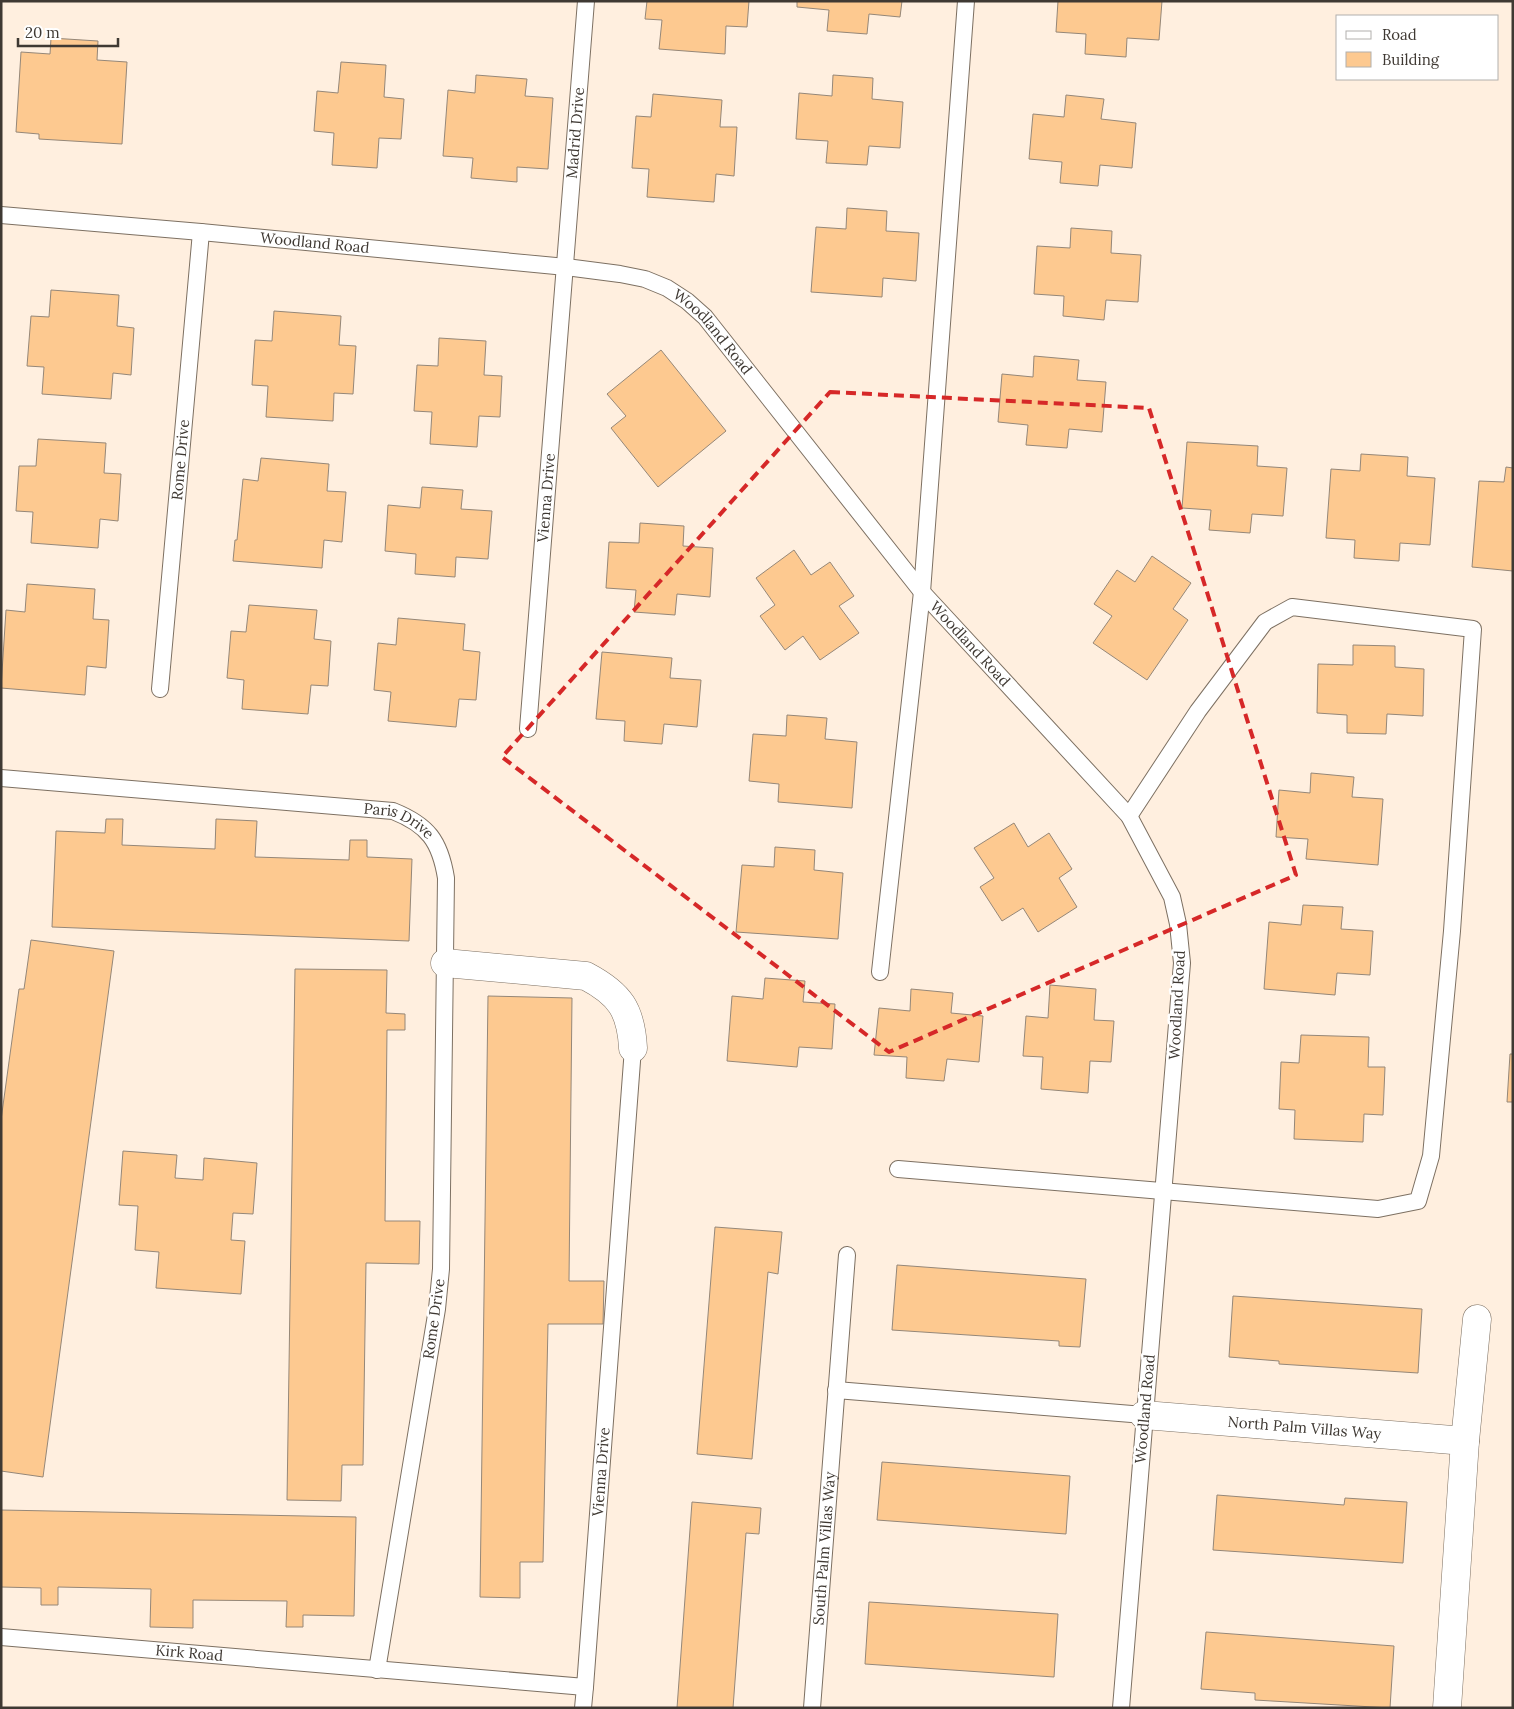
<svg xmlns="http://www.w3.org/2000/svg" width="1514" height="1709" viewBox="0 0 1514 1709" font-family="Lora,serif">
	<rect width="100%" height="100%" fill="#ffefdf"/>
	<path fill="#fdc990" stroke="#958778" d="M647,1H749L747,27L726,26L725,54L659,49L662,20L645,19Z
		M797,1H902L900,17L869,14L867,34L827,31L829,10L797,7Z
		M1058,1H1162L1159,40L1127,38L1126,57L1085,54L1086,34L1056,32Z
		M51,38L98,41L97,60L127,62L122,144L39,139V134L16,132L21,52L50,54Z
		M341,62L386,65L384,97L404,99L401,139L379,138L377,168L332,165L334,133L314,131L317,91L338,93Z
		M476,75L527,79L525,96L553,98L548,169L517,167V182L471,178L473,158L443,156L448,90L475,93Z
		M833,75L873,78L872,99L903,102L900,148L869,146L867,165L826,163L828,141L796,139L799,93L832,96Z
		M653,94L722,100L720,127H737L734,176L716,174L714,202L647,197L649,169L632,168L636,116L651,117Z
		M1066,95L1104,99L1101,119L1136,123L1132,168L1100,165L1098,186L1060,183L1062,162L1029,159L1033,114L1064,117Z
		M847,208L887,211L886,231L919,233L916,281L883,278L882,297L811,292L816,227L846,229Z
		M1071,228L1112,231L1111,253L1141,255L1138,302L1106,300L1104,320L1063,316L1064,296L1034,294L1037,246L1070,248Z
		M51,290L119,295L117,326L134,328L131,375L113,373L111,399L42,394L44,367L27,366L31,316L49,317Z
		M274,311L341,316L339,345L356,346L353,394L334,393L333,421L266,417L268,386L252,385L255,340L272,341Z
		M439,338L486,341L484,375L502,376L500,417L479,416L477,447L430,444L432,412L414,411L417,365L438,366Z
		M661,350L726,431L658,487L611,428L626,416L607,394Z
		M1034,356L1079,360L1077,380L1106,382L1102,432L1069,429L1067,448L1026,445L1028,425L998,422L1002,374L1033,377Z
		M38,439L106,443L104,473L121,474L118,521L100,519L98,548L31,543L33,512L16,511L19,466H36Z
		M1187,442L1258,446L1257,466L1287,468L1283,516L1252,514L1250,533L1209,530L1211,510L1182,508Z
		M1361,454L1408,457L1407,476L1435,478L1430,545L1400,543L1399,561L1354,558L1355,540L1326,538L1331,469L1360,471Z
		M261,458L329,464L327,491L346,492L342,542L324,540L322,568L233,561L235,540H237L243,479L258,481Z
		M1506,467L1513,468V571L1472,567L1479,481L1504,482Z
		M422,487L463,490L461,509L492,511L488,559L456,557L455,577L415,574L416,554L385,551L388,505L420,508Z
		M640,523L684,526L683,546L713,548L710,597L677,594L675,615L634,612L636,590L606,588L609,542L639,543Z
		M794,550L811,575L830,562L854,596L839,606L859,633L820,660L803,636L785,650L760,616L775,605L756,578Z
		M1152,556L1191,583L1173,609L1188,620L1147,680L1093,643L1112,616L1094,604L1117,570L1135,582Z
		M27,584L95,589L93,619L109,620L106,668L87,666L85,695L1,688L6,610L25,612Z
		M249,605L317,610L314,639L331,641L328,686L311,685L308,714L242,709L244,680L227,678L231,631L246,632Z
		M398,618L465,624L463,650L480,652L476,700L459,699L456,727L388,721L391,692L374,690L378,643L396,645Z
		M1353,645L1395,646V667L1424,669L1423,716L1387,714L1386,734L1347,733V715L1317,713L1318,664L1353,665Z
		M602,652L672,658L670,678L701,680L697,727L664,724L662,744L624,741L625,721L596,719Z
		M787,715L827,718L825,739L857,742L852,808L778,802L779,784L749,781L753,734L786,736Z
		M1311,773L1354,777L1352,797L1383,799L1378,865L1306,859L1308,839L1276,837L1279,790L1310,793Z
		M106,819H123L122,845L215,849L216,819L257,821L255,857L349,860L350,840H367V857L412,859L409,941L52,927L56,831L105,833Z
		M1014,823L1028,847L1049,833L1072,869L1059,878L1077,907L1038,932L1023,908L1002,921L980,887L994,878L974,848Z
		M775,847L815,850L814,870L843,873L838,939L736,932L742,865L774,867Z
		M1303,905L1343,907L1341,929L1373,931L1370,975L1337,973L1335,995L1264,989L1269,922L1301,925Z
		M31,940L114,951L43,1477L1,1471V1120L19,989H24Z
		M295,969L387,970L386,1013L405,1014V1030H387L385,1221H420L419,1264L366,1263L363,1465H342L341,1501L287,1500Z
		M765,978L805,981L803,1002L835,1004L832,1049L799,1047L797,1067L727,1061L732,996L763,999Z
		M1050,985L1096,989L1094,1020L1114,1021L1111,1062L1090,1061L1088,1093L1041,1089L1043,1057L1023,1056L1026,1016L1048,1018Z
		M911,989L953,993L951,1013L983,1016L979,1062L947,1059L944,1081L906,1078L907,1057L874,1055L879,1008L910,1011Z
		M488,996L572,998L569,1281H604L603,1324H548L543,1562H520V1598L480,1597Z
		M1301,1035L1369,1037L1368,1067H1385L1383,1115L1364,1114L1363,1142L1294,1139L1295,1110L1279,1109L1281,1062L1299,1063Z
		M1510,1054H1513V1102H1507Z
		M123,1151L177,1155L175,1178L203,1180L204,1158L257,1163L253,1214L233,1213L231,1240L245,1241L241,1294L156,1288L159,1252L135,1250L138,1206L119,1205Z
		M715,1227L782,1232L778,1274L768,1272L752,1459L697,1454Z
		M897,1265L1086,1279L1080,1347L1059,1346V1341L892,1330Z
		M1233,1296L1422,1309L1418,1373L1279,1364V1361L1229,1357Z
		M882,1462L1070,1476L1066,1534L877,1520Z
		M1217,1495L1344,1505L1345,1498L1407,1502L1403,1563L1213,1550Z
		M692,1502L761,1508L759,1534L746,1533L733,1708H677Z
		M1,1510L356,1517L354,1616L303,1615V1627H286L287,1601L193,1600V1628L150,1627L151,1589L58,1587V1605H41V1588L1,1587Z
		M869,1602L1058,1614L1054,1677L865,1664Z
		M1206,1632L1394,1646L1390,1708L1255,1700V1693L1201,1689Z"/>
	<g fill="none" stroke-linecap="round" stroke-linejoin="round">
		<defs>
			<g id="service">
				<path id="s1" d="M1,215L201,232L566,267L620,274L645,279L667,288L687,301L705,317L922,592L1129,816L1172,897L1178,924L1182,963L1121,1708"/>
				<path id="s2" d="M160,689L201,232"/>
				<path id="s3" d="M528,729L586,1"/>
				<path id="s4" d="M1,778L393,811C428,825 440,841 446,878L441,1269L437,1309L377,1670"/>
				<path d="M880,972L922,592L966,1"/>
				<path d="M898,1169L1378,1209L1418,1201L1431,1156L1452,931L1473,629L1292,607L1265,622L1198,711L1129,816"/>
				<path d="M836,1390L1144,1415"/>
				<path id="s5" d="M1,1637L585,1687L633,1048"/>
				<path d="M583,1708L585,1687"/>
				<path id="s6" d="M812,1708L847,1255"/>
			</g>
			<g id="minor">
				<path d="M445,963L586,976C620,994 631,1010 633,1048"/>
				<path id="s7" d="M1144,1415L1465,1441"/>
				<path d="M1447,1708L1465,1441L1477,1319"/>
			</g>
		</defs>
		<use href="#service" stroke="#7d7062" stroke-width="18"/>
		<use href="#minor" stroke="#7d7062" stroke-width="29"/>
		<use href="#service" stroke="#fff" stroke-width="16"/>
		<use href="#minor" stroke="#fff" stroke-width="28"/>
	</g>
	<path fill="none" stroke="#d62828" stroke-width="4" stroke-dasharray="10 6" stroke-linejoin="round" d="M830,392L1149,408L1296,875L889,1052L502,757Z"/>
	<g text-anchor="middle" stroke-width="5" stroke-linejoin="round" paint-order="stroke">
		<g font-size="15" fill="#3f3933" stroke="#fff">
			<text dy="5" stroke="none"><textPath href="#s3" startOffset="598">Madrid Drive</textPath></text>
			<text dy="5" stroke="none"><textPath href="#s1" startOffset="315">Woodland Road</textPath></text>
			<text dy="5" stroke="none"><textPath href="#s1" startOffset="735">Woodland Road</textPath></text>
			<text dy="5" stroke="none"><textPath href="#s2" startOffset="230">Rome Drive</textPath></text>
			<text dy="5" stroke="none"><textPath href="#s3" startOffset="232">Vienna Drive</textPath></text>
			<text dy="5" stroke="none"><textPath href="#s1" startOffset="1140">Woodland Road</textPath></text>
			<text dy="5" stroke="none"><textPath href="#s4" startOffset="402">Paris Drive</textPath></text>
			<text transform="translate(1177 1005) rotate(-87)" y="5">Woodland Road</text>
			<text transform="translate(434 1319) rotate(-82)" y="5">Rome Drive</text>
			<text transform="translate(1145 1409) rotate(-85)" y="5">Woodland Road</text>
			<text dy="5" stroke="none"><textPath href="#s7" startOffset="161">North Palm Villas Way</textPath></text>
			<text dy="5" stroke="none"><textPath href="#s5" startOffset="802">Vienna Drive</textPath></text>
			<text dy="5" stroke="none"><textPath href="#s6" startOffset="160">South Palm Villas Way</textPath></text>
			<text dy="5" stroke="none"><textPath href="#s5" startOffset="189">Kirk Road</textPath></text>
		</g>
	</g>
	<rect width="1514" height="1709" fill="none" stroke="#3f3933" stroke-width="5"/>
	<rect x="1336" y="15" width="162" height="65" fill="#ffffff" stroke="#b2b0ad"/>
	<rect x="1346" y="31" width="25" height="8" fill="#ffffff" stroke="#b2b0ad"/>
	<text x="1382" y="40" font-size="15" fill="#3f3933">Road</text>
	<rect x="1346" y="52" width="25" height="15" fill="#fdc990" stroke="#b2b0ad"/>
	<text x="1382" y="65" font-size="15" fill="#3f3933">Building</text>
	<path d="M18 38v8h100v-8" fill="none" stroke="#3f3933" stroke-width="2.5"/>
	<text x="25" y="38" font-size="15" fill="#3f3933" stroke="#ffffff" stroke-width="4" paint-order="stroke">20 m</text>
</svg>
